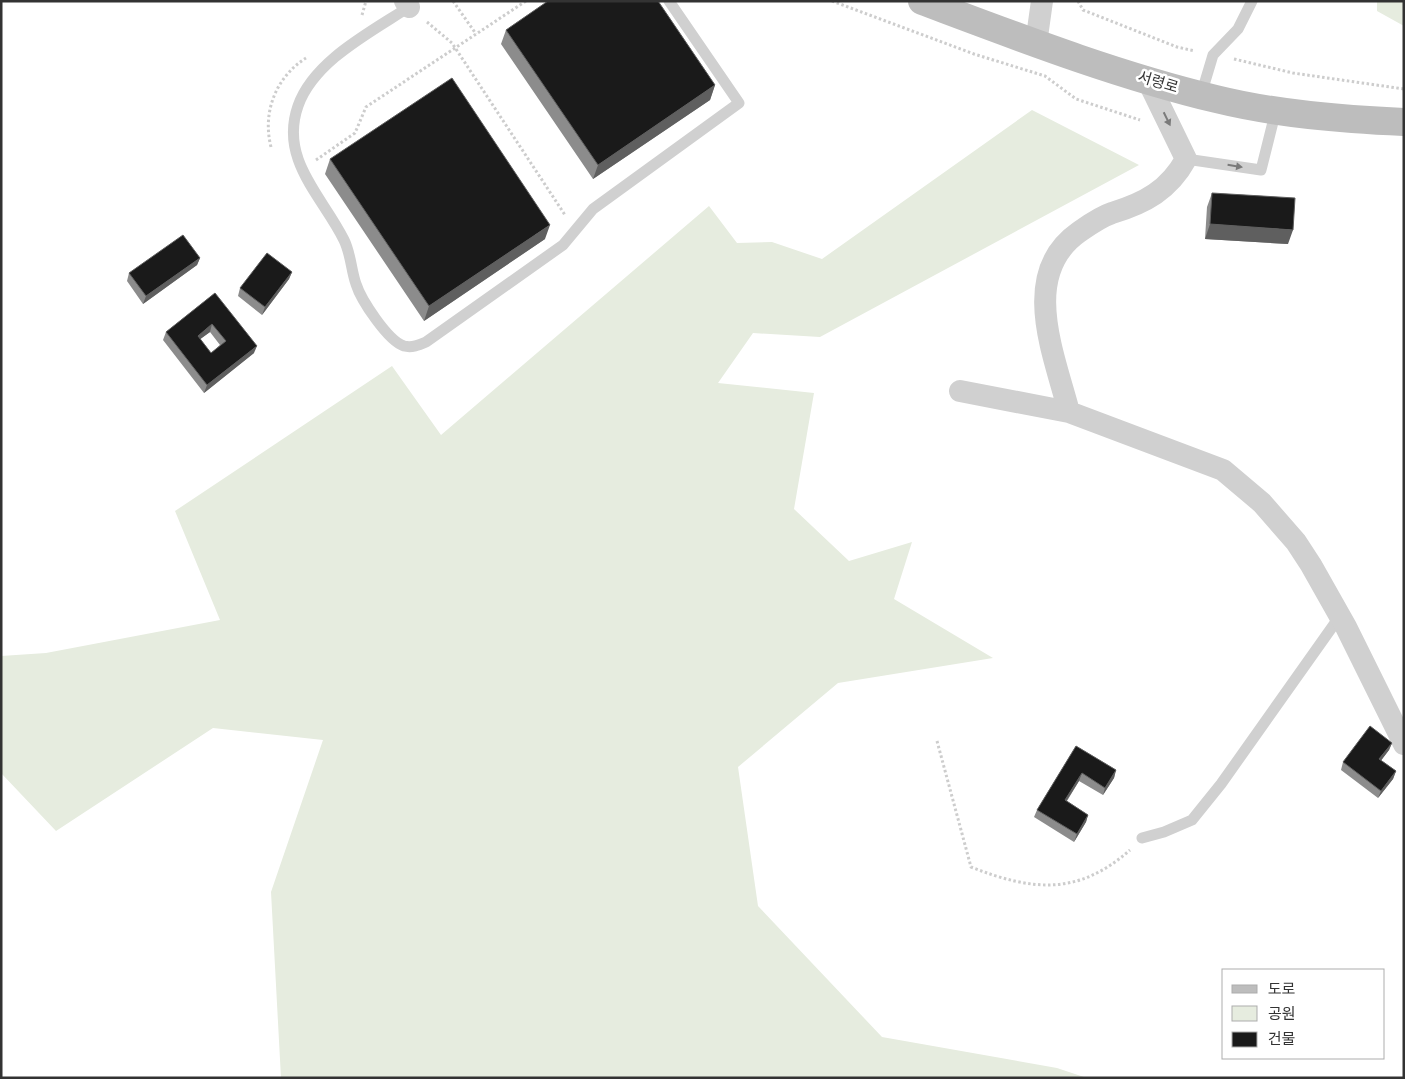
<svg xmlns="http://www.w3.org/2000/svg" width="1405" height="1079" viewBox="0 0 1405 1079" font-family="Montserrat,'Noto Sans KR',sans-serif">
	<rect width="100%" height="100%" fill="#fff"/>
	<path fill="#e6ecdf" d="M1377,1H1404V26L1377,11Z
		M1032,110L1139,165L820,337L753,333L718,383L814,393L794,509L849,561L912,542L894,599L993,658L838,683L738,767L758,906L882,1037L1057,1068L1087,1078H281L271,892L323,740L213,728L56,831L1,773V656L46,653L220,620L175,511L392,366L441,435L709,206L737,243L772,242L822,259Z"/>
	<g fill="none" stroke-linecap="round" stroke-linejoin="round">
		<path stroke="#cdcdcd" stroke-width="3" stroke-dasharray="2.5 2.5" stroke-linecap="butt" d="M453,1L476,34
			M832,1L974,54L1045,76L1076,99L1140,120
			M1078,1L1083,10L1177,47L1195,51
			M362,15L366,1
			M427,22L452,43L565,215
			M1234,59L1293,73L1404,89
			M271,147C262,112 276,77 306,58
			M316,160L355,133L366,107L526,1
			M937,741L971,867C1032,891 1078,896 1130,850"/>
		<path stroke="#d0d0d0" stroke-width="11" d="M412,5C373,31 314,60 298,106C279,160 323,197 344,240C351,254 351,270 356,284C361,300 388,341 404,346C412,348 419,345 426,342L563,245L593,209L739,103L669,1
			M1201,95L1213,55L1238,29L1252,1
			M1186,159L1261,170L1276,110
			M1142,838L1164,832L1192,820L1221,784L1340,616"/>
		<path stroke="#d0d0d0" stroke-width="22" d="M405,1L409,7
			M1036,44L1042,1
			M1147,79L1186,159C1169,190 1145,203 1112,213C1100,217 1089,225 1079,232C1019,274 1054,354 1069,412L1223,470L1262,503L1296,542L1311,565L1346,627L1404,744
			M960,391L1069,412"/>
		<path stroke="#bdbdbd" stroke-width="28" d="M922,1C1018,37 1116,75 1216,99C1277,114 1341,119 1404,122"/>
	</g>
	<path fill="#8c8c8c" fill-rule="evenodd" d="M506,30L715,85L710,100L593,179L501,44Z
		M330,159L545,239L424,321L325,174Z
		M1212,193L1288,244L1205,239L1207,207Z
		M200,258L197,265L143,304L127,281L129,273Z
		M292,272L289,279L262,315L238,296L240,288Z
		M215,293L254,353L204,393L163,340L166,332ZM210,332L220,345L211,353L200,339Z
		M1392,743L1389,750L1381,760L1396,771L1393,779L1378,798L1341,770L1343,762Z
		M1076,746L1116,770L1114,778L1103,795L1079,781L1067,801L1088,815L1086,822L1074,842L1034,817L1037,810Z"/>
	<path fill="#5f5f5f" d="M715,85L710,100L593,179L598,165Z
		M1210,224L1293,230L1288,244L1205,239Z
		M550,225L545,239L424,321L429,306Z
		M200,258L197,265L143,304L146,296Z
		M292,272L289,279L262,315L265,307Z
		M212,324L210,332L195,343L198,336Z
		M257,346L254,353L204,393L207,385Z
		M1392,743L1389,750L1377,766L1379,759Z
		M1116,770L1114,778L1103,795L1105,788Z
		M1396,771L1393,779L1378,798L1381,791Z
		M1082,773L1079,781L1062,808L1065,800Z
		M1088,815L1086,822L1074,842L1077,834Z"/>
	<path fill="#1a1a1a" stroke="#5f5f5f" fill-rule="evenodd" d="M548,1H658L715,85L598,165L506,30Z
		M452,78L550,225L429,306L330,159Z
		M1212,193L1295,198L1293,230L1210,224Z
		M183,235L200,258L146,296L129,273Z
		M267,253L292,272L265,307L240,288Z
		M215,293L257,346L207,385L166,332ZM212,324L226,341L211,353L198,336Z
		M1370,726L1392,743L1379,759L1396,771L1381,791L1343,762Z
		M1076,746L1116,770L1105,788L1082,773L1065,800L1088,815L1077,834L1037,810Z"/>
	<defs><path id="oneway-solid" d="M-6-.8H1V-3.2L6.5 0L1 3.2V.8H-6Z" transform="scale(1.25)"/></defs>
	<g fill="#7a7a7a">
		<use href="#oneway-solid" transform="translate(1167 119) rotate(64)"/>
		<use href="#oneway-solid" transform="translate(1235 166) rotate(9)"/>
	</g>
	<g text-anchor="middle" stroke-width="5" stroke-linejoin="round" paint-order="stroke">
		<g font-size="15" fill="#333" stroke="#fff">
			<text transform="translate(1158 82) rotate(17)" y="5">서령로</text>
		</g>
	</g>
	<rect width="1405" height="1079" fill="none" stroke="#333333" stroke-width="5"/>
	<rect x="1222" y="969" width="162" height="90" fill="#ffffff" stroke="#adadad"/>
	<rect x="1232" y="985" width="25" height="8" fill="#bdbdbd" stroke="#adadad"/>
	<text x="1268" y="994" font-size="15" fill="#333333">도로</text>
	<rect x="1232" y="1006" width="25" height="15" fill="#e6ecdf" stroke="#adadad"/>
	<text x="1268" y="1019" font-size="15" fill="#333333">공원</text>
	<rect x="1232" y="1032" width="25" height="15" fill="#1a1a1a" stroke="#adadad"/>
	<text x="1268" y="1044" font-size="15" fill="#333333">건물</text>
</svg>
